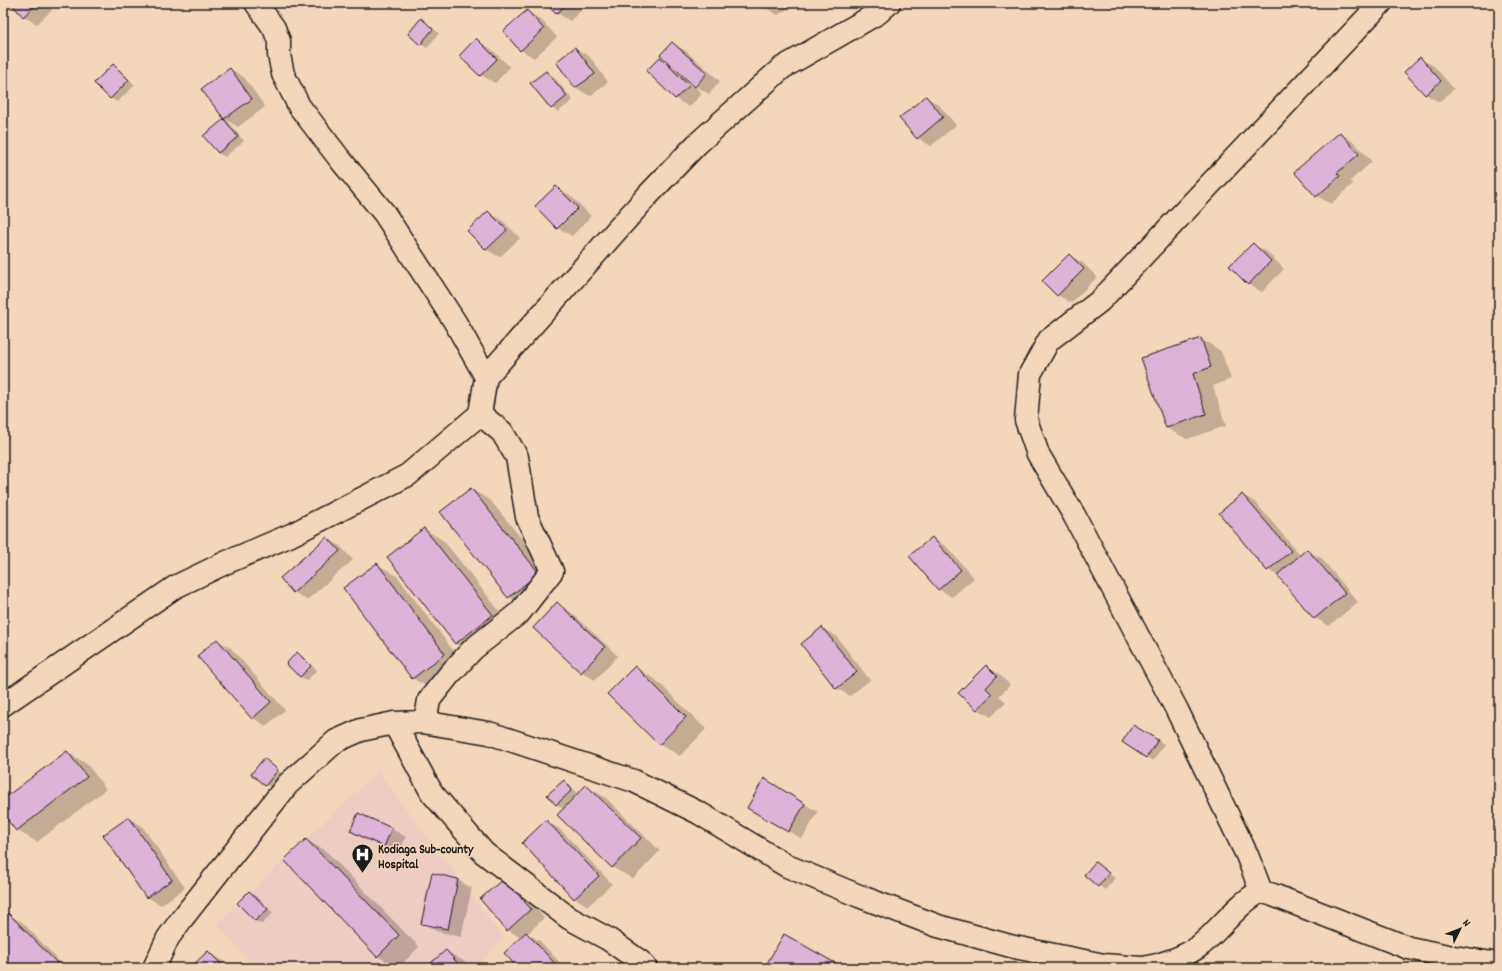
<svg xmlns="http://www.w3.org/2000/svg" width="1502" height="971" viewBox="0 0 1502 971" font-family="Dekko,sans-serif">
	<rect width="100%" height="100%" fill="#f3d7ba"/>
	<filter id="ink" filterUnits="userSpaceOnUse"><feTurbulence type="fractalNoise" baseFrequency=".025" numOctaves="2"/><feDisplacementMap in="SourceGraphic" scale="8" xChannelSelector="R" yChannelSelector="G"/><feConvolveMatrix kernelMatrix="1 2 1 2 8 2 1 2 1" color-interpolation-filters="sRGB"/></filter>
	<g filter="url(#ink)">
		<path fill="#edccc3" d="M378,772L504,938L474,968H255L217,924L319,827Z"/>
		<path fill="#0003" d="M12,3H46L52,10L37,24L23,16Z
			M547,3H589L570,21L557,13Z
			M761,3H797L778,15L764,7Z
			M527,11L540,19L557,37L534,58L521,50Z
			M421,20L439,33L427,48L421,44Z
			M476,40L490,48L510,67L495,83L481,75L461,56Z
			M672,43L686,51L720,81L709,94L693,84L702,94L689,107L676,99L648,71L660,59L670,64Z
			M575,48L589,56L608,82L590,96L576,88L557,62Z
			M1420,59L1434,66L1454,89L1439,102L1425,94Z
			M113,65L119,69L135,85L117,102L110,98Z
			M230,69L244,77L265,107L238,127L227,120L244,141L225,157L218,153L204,136L225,120L203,89Z
			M546,72L553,76L573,100L558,112L552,108Z
			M926,97L939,105L956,125L931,146L918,138Z
			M1340,134L1354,142L1372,162L1350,181L1353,184L1331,204L1317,196L1296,172Z
			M556,187L570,195L591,216L572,236L558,228Z
			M488,212L502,220L520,238L500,257L487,250L469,231Z
			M1253,244L1267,252L1284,269L1262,292L1248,284Z
			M1069,255L1083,263L1097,277L1071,303L1058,295Z
			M1201,339L1221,351L1231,379L1213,386L1226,426L1187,439L1166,428Z
			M471,489L491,501L559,585L529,609L509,597Z
			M1243,495L1256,503L1301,556L1307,550L1321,558L1358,602L1329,626L1315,618L1280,577L1268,570Z
			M424,529L444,541L512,627L476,655L456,644L388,558Z
			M327,538L340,546L353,560L307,600L294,592Z
			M932,538L946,546L974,578L952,597L938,589Z
			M377,564L397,576L465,666L433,690L412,678Z
			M557,604L571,612L618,656L595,680L582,672Z
			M822,628L836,636L870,680L850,696L836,688Z
			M217,640L231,648L285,710L266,726L253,718Z
			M297,654L303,657L317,670L307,680L301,677L287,664Z
			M986,666L999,674L1010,685L999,696L1006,702L991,717L977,709Z
			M635,667L655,679L706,729L680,756L660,744L609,694Z
			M1140,730L1164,744L1153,761L1124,742Z
			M67,752L87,764L106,789L37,842L16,830L3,812V800Z
			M264,760L284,775L272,789L252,774Z
			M564,782L570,785L578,794L586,786L606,798L660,851L633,879L612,867L564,809L556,804Z
			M778,788L818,812L802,839L748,807Z
			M358,814L392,829L406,837L398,854L364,839L351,831Z
			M129,818L142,826L185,888L161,905L147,897Z
			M546,821L560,829L612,884L588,906L575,898Z
			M307,840L327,852L419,947L398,968L377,956Z
			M1095,863L1115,878L1105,890L1099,886Z
			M433,874L458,880L472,888L461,937L436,931L423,923Z
			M518,887L544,918L527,934L540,941L565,968H520L521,938L508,930L481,900Z
			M250,892L256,896L273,913L262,924L256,921L238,903Z
			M8,914L22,922L66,968H16L3,955V919Z
			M446,951L467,963L471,968H427Z
			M208,952L222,960L230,968H191Z"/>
		<path fill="#deb3d8" stroke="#1c1c1c" d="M11,3H38L23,17Z
			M545,3H568L556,14Z
			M760,3H771L763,8Z
			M527,10L544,29L520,51L503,31Z
			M421,18L433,29L420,45L408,34Z
			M476,38L497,59L480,76L459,56Z
			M672,42L707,73L695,87L660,55Z
			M575,47L595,74L575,88L556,62Z
			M660,57L689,86L675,99L646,71Z
			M1420,57L1441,81L1425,95L1404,72Z
			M113,64L129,80L110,99L94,83Z
			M230,68L252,99L224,119L201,89Z
			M546,71L567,96L551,109L530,83Z
			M926,96L943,117L917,139L899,118Z
			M224,119L238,137L218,153L203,136Z
			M1340,132L1359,154L1337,173L1340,176L1316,197L1294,172Z
			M556,186L578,208L557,229L535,206Z
			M488,211L507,230L486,250L467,231Z
			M1253,243L1271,261L1248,285L1229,266Z
			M1069,254L1084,269L1057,296L1042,281Z
			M1201,338L1211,367L1193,374L1206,414L1166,428L1141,358Z
			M471,488L539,573L508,598L440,512Z
			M1242,494L1291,551L1267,571L1219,513Z
			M424,528L493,615L455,644L387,557Z
			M327,537L340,551L293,593L280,578Z
			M932,537L961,570L938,590L909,556Z
			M1307,549L1345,593L1314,619L1277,575Z
			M377,563L445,654L412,679L343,588Z
			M557,602L605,647L581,673L533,628Z
			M822,627L857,672L836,689L801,644Z
			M217,639L271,702L252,719L197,656Z
			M297,652L311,666L300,677L286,664Z
			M986,665L997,676L986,688L992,694L977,710L958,693Z
			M635,666L686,717L659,745L607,694Z
			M1133,725L1158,740L1146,758L1122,742Z
			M67,751L87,777L16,831L3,814V799Z
			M264,758L278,770L265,786L251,774Z
			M764,778L805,804L788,832L747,808Z
			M564,780L572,790L556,805L547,795Z
			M586,785L641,838L612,868L557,815Z
			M358,813L392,828L384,847L350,831Z
			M129,817L172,880L146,898L103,835Z
			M546,820L599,876L574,899L522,843Z
			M306,839L399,935L377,957L284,860Z
			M1095,862L1109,873L1098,887L1084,875Z
			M432,873L458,879L448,929L421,924Z
			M504,878L531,909L507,931L480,899Z
			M249,891L268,909L255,921L237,903Z
			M8,913L58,964L54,968H14L3,956V918Z
			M526,932L559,968H518L504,953Z
			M784,934L844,968H771L766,965Z
			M446,950L462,968H425Z
			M208,951L225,968H190Z"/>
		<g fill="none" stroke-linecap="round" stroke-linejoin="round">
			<defs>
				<path id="minor" d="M256,3L274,28L279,41V55L283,74L299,106L339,158L384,213L455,322L486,377
					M3,705L175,587L225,563L291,535L408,475L480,414L486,377L649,194L697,144L782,68L878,13L889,3
					M422,722L427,712L429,700L449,675L473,649L520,612L552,571L527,517L517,457L502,432L480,414
					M394,723L432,793L484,853L569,918L608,939L641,962L646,968
					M1261,891L1247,855L1177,710L1074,515L1038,454L1026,420L1030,374L1049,340L1100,301L1381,3
					M154,968L168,938L181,920L288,784L336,741L361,730L394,723L422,722L489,733L634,781L699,813L787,866L859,896L938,926L1014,947L1104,965L1141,968
					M1143,968C1162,965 1186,957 1202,944C1222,927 1237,904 1261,891L1273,895L1409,948L1448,956L1499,964"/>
			</defs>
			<use href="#minor" stroke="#1c1c1c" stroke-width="25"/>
			<use href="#minor" stroke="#f3d7ba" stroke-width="22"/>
		</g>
	</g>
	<defs>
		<symbol id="hospital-pin" viewBox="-11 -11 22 30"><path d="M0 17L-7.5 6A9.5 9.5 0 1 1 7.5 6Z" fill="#1c1c1c" stroke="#f3d7ba"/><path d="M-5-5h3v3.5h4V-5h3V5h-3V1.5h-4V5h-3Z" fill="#fff"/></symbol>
	</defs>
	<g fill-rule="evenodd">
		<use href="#hospital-pin" x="350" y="842" width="25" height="34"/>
	</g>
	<g text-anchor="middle" stroke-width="3" stroke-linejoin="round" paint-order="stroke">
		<g font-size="13" font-weight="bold" fill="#1c1c1c" stroke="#f3d7ba" text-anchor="start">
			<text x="378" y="853">Kodiaga Sub-county<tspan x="378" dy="15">Hospital</tspan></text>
		</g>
	</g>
	<rect width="1502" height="971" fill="none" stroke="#f3d7ba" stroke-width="16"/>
	<rect x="8" y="8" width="1486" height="955" fill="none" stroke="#1c1c1c" stroke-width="1.5" filter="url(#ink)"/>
	<g transform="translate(1460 929) rotate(47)" stroke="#f3d7ba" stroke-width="3" paint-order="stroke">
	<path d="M0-3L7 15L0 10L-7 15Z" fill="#1c1c1c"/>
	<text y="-6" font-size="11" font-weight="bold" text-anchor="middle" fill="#1c1c1c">N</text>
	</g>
</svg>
